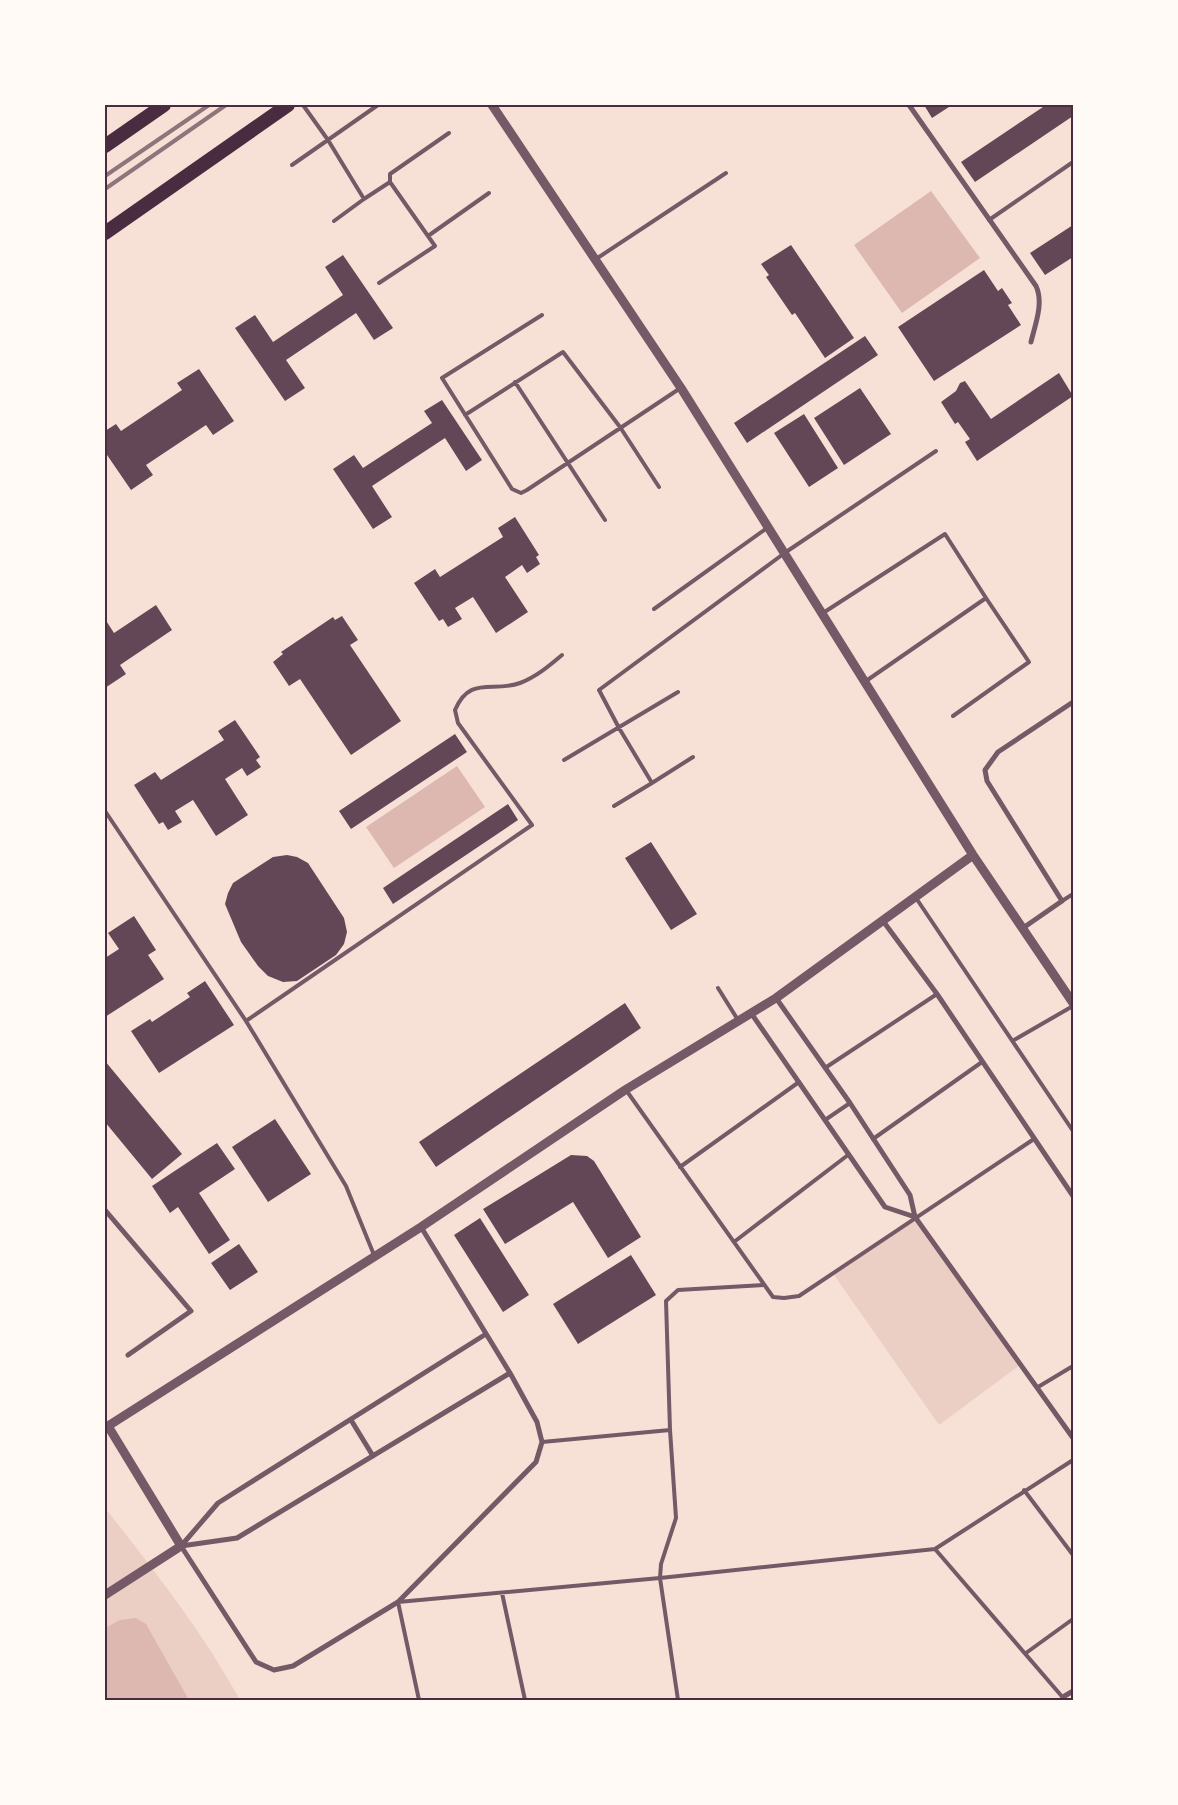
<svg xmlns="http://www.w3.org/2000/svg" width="1178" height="1805" viewBox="0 0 1178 1805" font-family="'DM Sans',sans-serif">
	<rect width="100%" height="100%" fill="#f7e1d7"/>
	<path fill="#ebcfc5" d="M914,1221L1020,1365L939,1425L834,1275Z
		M105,1508C154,1570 202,1631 240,1700H105Z"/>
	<path fill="#dcb8b0" d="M931,191L980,258L902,313L854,245Z
		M457,766L485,807L394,868L366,827Z
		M136,1618L146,1624L189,1700H105V1628L120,1620Z"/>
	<path fill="#644757" d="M924,105H952L932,118Z
		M1046,105H1073V116L975,182L961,162Z
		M1073,225V257L1045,275L1030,253Z
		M791,245L854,338L825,358L795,313L792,315L766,277L769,275L761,264Z
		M343,255L393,328L374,340L356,313L286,360L305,388L285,401L235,328L255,315L273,342L343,295L325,267Z
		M984,270L998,291L1002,288L1012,303L1008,305L1021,325L934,381L898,327Z
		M865,336L878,355L747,443L734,423Z
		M199,369L234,421L213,435L206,425L146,465L153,475L131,490L105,452V431L116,424L121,431L182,390L177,383Z
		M1059,373L1073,396L977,461L965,442L970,439L958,422L955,424L941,402L956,391L960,383L965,381L991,419Z
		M860,388L891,434L844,465L814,418Z
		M442,400L482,460L466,471L445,438L372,486L392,517L373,529L333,469L354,455L363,468L432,423L424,411Z
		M804,414L838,468L809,487L774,433Z
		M515,517L539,555L536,557L540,564L527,573L522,565L505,577L528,612L496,633L473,597L455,608L462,619L448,627L443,619L439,621L414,583L435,569L440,577L503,537L498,528Z
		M156,605L172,630L120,665L126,674L105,688V619L114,633Z
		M342,616L358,640L350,645L401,721L351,755L300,679L289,686L273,662L283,654L281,652L333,617L335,620Z
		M235,720L260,757L256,760L261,767L247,776L242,768L225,779L248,815L216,836L193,800L175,811L182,822L168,830L163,822L159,824L134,785L155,772L161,780L224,740L218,731Z
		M455,734L467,752L351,829L339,811Z
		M508,804L518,820L393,904L383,888Z
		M651,842L697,914L671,930L625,858Z
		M287,855L297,857L308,863L344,918L347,932L344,944L336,955L297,981L283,982L268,976L258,966L241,942L225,904L228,893L233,883L273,857Z
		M134,916L156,950L148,955L164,979L105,1017V958L119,949L108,933Z
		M205,981L234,1025L159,1073L131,1031L150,1019L152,1022L190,997L187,993Z
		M625,1003L641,1028L436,1167L419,1142Z
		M105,1061L182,1154L152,1179L105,1122Z
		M275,1119L311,1174L268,1202L232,1147Z
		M217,1143L235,1169L199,1193L230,1240L209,1254L178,1207L170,1213L152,1186Z
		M571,1155L587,1156L594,1161L641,1237L608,1258L573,1202L505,1244L483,1209Z
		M480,1218L529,1295L503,1312L454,1235Z
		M239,1244L258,1272L230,1290L211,1263Z
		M631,1255L656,1295L578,1344L553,1304Z"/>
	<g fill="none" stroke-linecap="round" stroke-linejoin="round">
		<path stroke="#755966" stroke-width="4" d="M303,105L328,140L364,199L390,182L435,246L379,283
			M292,165L378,105
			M390,182V174L449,133
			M989,220L1073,162
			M334,221L364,199
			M428,236L489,193
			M596,259L726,173
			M542,315L442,378L512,489L521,493L527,490L679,389
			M515,382L605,520
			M465,415L563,352L620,427L659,487
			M654,609L767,528
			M823,613L945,534L986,598
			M866,681L986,598L1029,662L953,716
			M564,760L678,692
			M652,783L693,757
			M614,806L652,783L619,728L599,690L786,552L936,451
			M105,811L246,1021L346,1186L374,1255
			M916,898L1073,1131
			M1062,901L1073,894
			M718,988L738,1020
			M246,1021L532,825L458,723L455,710C470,675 492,693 520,683C536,677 549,666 562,655
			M1014,1040L1073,1006
			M825,1068L937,994
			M626,1090L773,1297L784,1298L799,1296L1034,1139
			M825,1120L850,1103
			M873,1139L982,1062
			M680,1167L799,1082
			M734,1242L848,1155
			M1038,1387L1073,1366
			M670,1430L676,1518L661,1564L660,1578L678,1700
			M542,1442L670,1430L666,1301L678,1290L764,1285
			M1024,1490L1073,1555
			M935,1549L1065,1700
			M502,1593L525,1700
			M1026,1653L1073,1619
			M419,1700L398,1602L660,1578L935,1549L1073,1460"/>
		<path stroke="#755966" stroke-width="5" d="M909,105L1036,286C1044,303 1035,325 1031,342
			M883,921L937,994L1073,1196
			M1023,928L1062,901L987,781L985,770L998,752L1073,702
			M776,998L850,1103L910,1195L915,1217L1073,1438
			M751,1013L885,1207L915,1217
			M105,1210L191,1311L128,1355
			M351,1420L373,1456
			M181,1546L256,1662L274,1670L293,1666L398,1602L536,1462L542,1442L537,1422L510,1373L421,1227
			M181,1546L237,1538L510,1373
			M181,1546L218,1503L486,1334
			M1063,1697L1073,1691"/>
		<path stroke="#755966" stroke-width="9" d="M492,105L681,388L973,855L1073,1003
			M105,1595L181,1546L108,1426L421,1227L625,1090L776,998L973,855"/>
		<path stroke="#4a2c40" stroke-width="14" d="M105,146L164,105
			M105,233L288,105"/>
		<path stroke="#8f747c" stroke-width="4" d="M105,176L209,105
			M105,189L226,105"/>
	</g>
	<rect width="1178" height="1805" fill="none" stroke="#fffaf5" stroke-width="212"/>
	<rect x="106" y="106" width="966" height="1593" fill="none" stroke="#4a2c40" stroke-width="2"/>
</svg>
